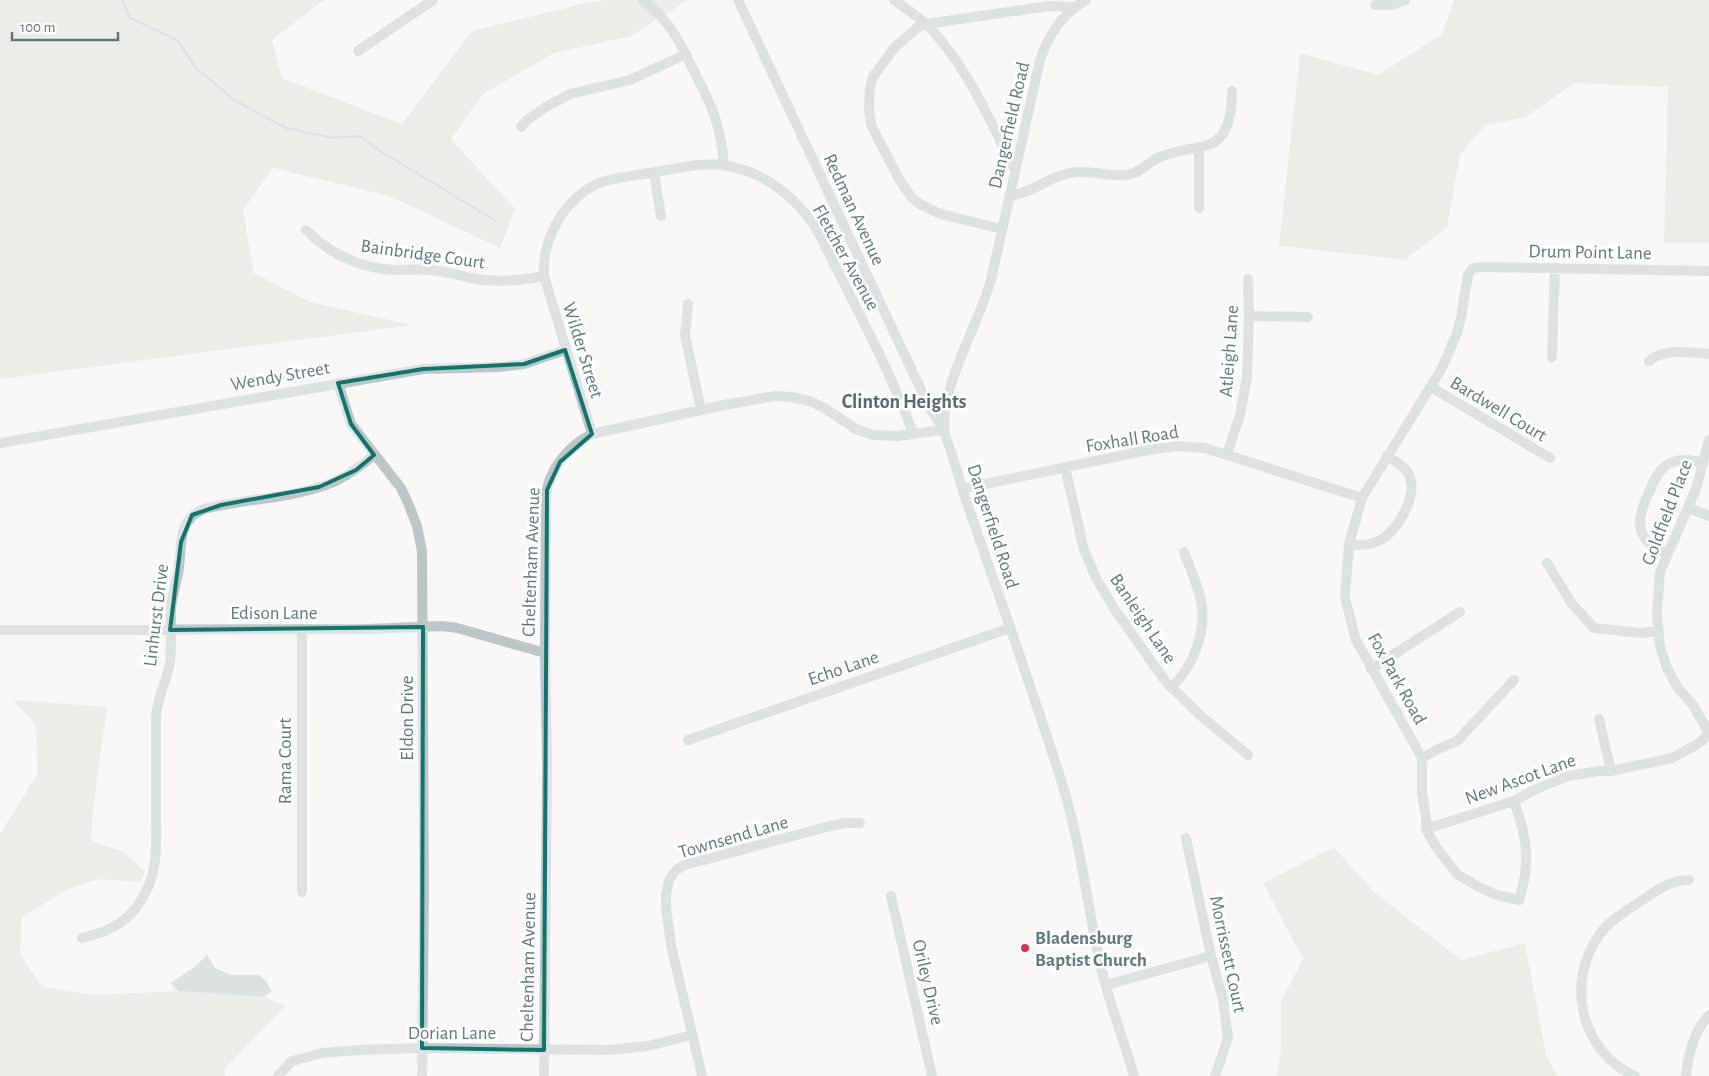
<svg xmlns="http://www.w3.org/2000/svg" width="1709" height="1076" viewBox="0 0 1709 1076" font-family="'Alegreya Sans',sans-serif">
	<rect width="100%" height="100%" fill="#f9f8f7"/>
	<path fill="#dcded6" d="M0,0H324L272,40L282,78L402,124L472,31L586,3L605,0H688L631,36L554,53L483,94L451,139L515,209L500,248L389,196L273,168L243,210L254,273L310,302L412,325L0,379Z
		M1454,0H1709V243H1664L1668,87L1574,83L1526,117L1485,125L1460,155L1447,227L1405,260L1279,246L1300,53L1378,75L1442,34Z
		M13,700L107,707L93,809L91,841L124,852L145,872L141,882L99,879L68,889L22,917L20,954L42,987L94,995L178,991L264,997L286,1006L227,1066L224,1076H0V834L38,773L36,725Z
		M1334,847L1374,892L1461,960L1525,943L1546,1055L1557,1076H1277L1281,1050V1001L1303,959L1263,883Z"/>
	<path fill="#b5c7c5" d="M207,955L215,968L231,975H259L266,981L272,991L264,997L178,991L171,983L193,968Z"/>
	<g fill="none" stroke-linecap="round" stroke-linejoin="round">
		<path stroke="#b5c7c5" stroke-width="2" d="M122,0L129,17L178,41L196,68L234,100L286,128L333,138L359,136L382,152L496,221"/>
		<path stroke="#bdc6c7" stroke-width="10" d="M643,0C672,24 678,39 694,71C712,106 721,125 724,166
			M894,0C905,8 918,16 928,26C968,67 990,121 1015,171
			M1086,0C1062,14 1049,34 1040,60L991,280C978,326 944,379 944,426C944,435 949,446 952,454C959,479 966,502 975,526C1004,611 1034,694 1061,780C1080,839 1087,903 1100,964C1109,1002 1123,1038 1134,1076
			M1375,5H1391L1405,0
			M358,51L433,0
			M521,127L526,121L546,107L570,94L630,80L686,54
			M1199,147V208
			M654,173L661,216
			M1009,196C1032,193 1048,177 1070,173C1089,169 1107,177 1126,175C1139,174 1146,164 1156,159C1173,150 1193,150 1211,144C1230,135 1232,110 1232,91
			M1002,229L940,214L920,204L912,198L899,179L871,125L869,108L870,87L873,77L894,48L918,27L926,24L1049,6L1074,7
			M306,230C331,255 360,268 395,270C407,270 418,269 430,270C444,271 457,275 471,278C496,283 519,281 544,276
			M688,304L685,335L701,410
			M1249,316L1308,317
			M1552,357L1555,268
			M1649,361C1665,347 1690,353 1709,354
			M338,383L351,424L401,488L408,503L417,526L422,551L424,890L422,1076
			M1431,387L1550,458
			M592,434L544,276C542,238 564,199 599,183C617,176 637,176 655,172C677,169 702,162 724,165C763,172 794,195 816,228C849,295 887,362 913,433
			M1709,440L1696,489L1660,572L1657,614L1660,646L1667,668L1678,688L1693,705L1709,733
			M0,443L423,369L499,367L524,364L565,350
			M1227,454L1240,415L1247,377L1249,316L1248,279
			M1065,467L1084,550L1096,578L1115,610L1166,682L1201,716L1248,755
			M962,489L1148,450L1177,446L1205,448L1362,498
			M1689,508L1709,516
			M1349,544C1358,545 1367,546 1376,542C1396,534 1417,499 1410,477C1406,467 1395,461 1387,456
			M1667,554C1658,549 1648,545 1643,535C1637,523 1641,513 1645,502C1657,471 1666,452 1703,463
			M1547,563L1572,604L1594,628L1641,633L1658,631
			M302,629V892
			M0,630L366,629L443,626L457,628L545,653
			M1371,669L1460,612
			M1171,688C1195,664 1208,630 1200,596C1196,581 1189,566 1184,552
			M1599,719L1611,771
			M688,740L1010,628
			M1422,758L1436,750L1457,741L1514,680
			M1514,801C1527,837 1531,862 1519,900L1497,895L1479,887L1458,875L1436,847L1426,829V816L1422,794V758L1356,640L1345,598L1349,544L1362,498L1442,368L1457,333L1461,318L1468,275L1473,268L1483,267L1709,271
			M1426,829L1514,801L1534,790L1568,776L1599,771H1611L1672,758L1698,744L1709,734
			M1186,838L1211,956L1223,999L1228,1038L1215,1076
			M891,896L932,1076
			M82,938C114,931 135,918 148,887C158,865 156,839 156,816C156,783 156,750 156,717C157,697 167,681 170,662C172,644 170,626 171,609C172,595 177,581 179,568C182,544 177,520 204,509C247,498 295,499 336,481C350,474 362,465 374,455
			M1106,985L1211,956
			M278,1076L292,1061L322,1053L359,1050L422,1048L610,1050L648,1046L692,1035
			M544,1076L547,766L545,653L546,495C549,469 569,445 592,434L724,405L775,396L791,397L810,401L826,409L856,429L873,435L897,436L944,430L930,409L738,0
			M702,1076L671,945L666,908V894L669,880L676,870L685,865L830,826L845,823H860
			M1635,1076C1580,1051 1565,982 1600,934C1610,920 1626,911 1641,901C1656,891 1670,880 1689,880
			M1686,1076C1688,1054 1694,1031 1709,1015"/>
	</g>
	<path d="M0 0H1709V1076H0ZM565,350L592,434L560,462L547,490L544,1050L422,1048L423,627L170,630L181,542L192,515L221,505L319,487L356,470L374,455L351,424L338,383L423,369L524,364Z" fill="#f9f8f7" fill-opacity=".55" fill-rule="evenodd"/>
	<path fill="none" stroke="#0f766e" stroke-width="4" stroke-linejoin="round" d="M565,350L592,434L560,462L547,490L544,1050L422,1048L423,627L170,630L181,542L192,515L221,505L319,487L356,470L374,455L351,424L338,383L423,369L524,364Z"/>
	<circle fill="#e02f48" stroke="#fff" stroke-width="2" cx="1025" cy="948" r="5"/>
	<g text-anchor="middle" stroke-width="5" stroke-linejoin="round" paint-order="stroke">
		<g font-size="19" fill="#5f797b" stroke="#fff">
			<text transform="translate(1008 125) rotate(-77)" y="7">Dangerfield Road</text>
			<text transform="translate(855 209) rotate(65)" y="7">Redman Avenue</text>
			<text transform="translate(1590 251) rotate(1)" y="7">Drum Point Lane</text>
			<text transform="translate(423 253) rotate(8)" y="7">Bainbridge Court</text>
			<text transform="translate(847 257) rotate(61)" y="7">Fletcher Avenue</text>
			<text transform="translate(584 350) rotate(73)" y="7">Wilder Street</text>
			<text transform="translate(1228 351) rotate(-86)" y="7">Atleigh Lane</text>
			<text transform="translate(280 375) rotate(-10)" y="7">Wendy Street</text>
			<text transform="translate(1499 408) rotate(31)" y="7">Bardwell Court</text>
			<text transform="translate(1132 438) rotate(-9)" y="7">Foxhall Road</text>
			<text transform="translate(1666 512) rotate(-69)" y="7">Goldfield Place</text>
			<text transform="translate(994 526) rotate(72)" y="7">Dangerfield Road</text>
			<text transform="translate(530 562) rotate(-88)" y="7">Cheltenham Avenue</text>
			<text x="274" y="619">Edison Lane</text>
			<text transform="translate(155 615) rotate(-83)" y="7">Linhurst Drive</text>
			<text transform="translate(1144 618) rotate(56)" y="7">Banleigh Lane</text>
			<text transform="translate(843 667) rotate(-19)" y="7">Echo Lane</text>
			<text transform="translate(1398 678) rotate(61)" y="7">Fox Park Road</text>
			<text transform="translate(406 718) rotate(-90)" y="7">Eldon Drive</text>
			<text transform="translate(284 761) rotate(-90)" y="7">Rama Court</text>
			<text transform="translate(1520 778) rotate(-20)" y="7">New Ascot Lane</text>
			<text transform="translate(733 836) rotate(-16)" y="7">Townsend Lane</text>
			<text transform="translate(1229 954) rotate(78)" y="7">Morrissett Court</text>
			<text transform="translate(527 967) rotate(-89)" y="7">Cheltenham Avenue</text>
			<text transform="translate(929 982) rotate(77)" y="7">Oriley Drive</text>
			<text x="452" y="1039">Dorian Lane</text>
		</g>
		<g font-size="19" font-weight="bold" fill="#5f797b" stroke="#fff" text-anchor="start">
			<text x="1035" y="944">Bladensburg<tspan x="1035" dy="22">Baptist Church</tspan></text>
		</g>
		<g font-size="20" font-weight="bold" fill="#566b6c" stroke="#fff">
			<text x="904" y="408">Clinton Heights</text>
		</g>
	</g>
	<path d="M12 32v8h106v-8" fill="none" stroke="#5f797b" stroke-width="2.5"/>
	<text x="20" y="32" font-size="15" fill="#5f797b" stroke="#ffffff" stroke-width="4" paint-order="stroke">100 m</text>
</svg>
